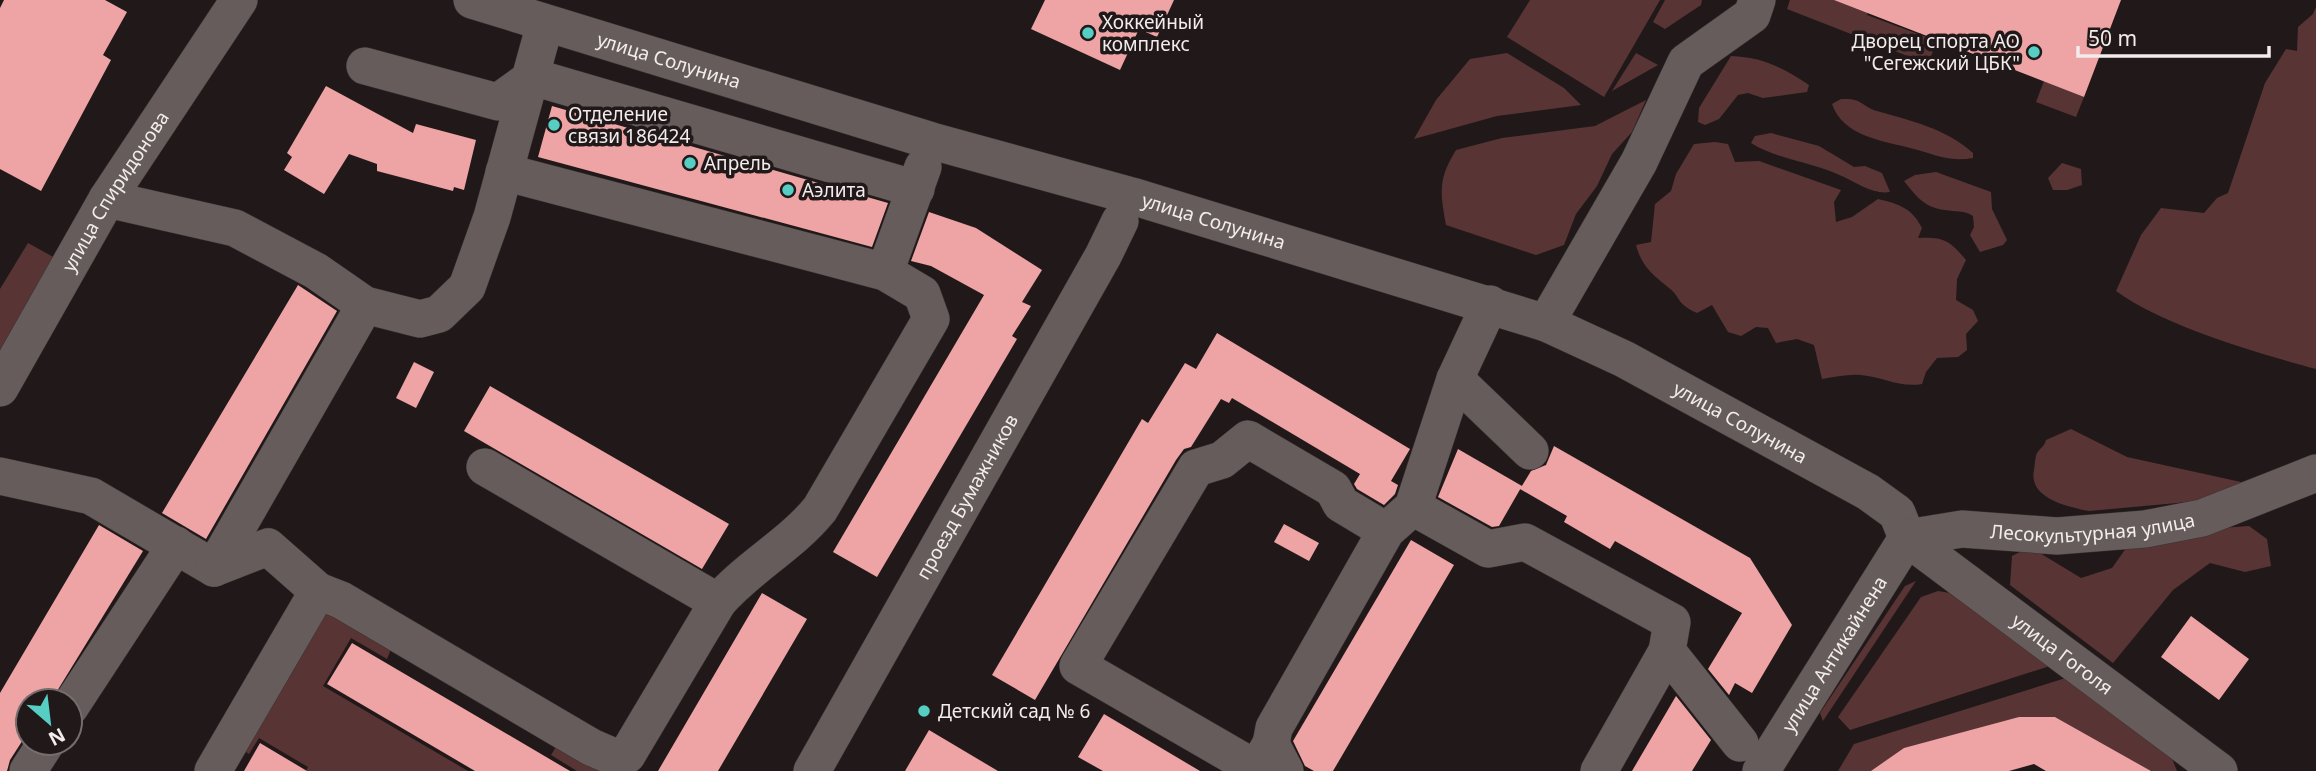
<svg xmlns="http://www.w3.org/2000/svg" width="2316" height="771" viewBox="0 0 2316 771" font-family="'Noto Sans',sans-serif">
	<rect width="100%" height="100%" fill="#211919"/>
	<path fill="#593435" d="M1530,0H1660L1604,97L1507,37Z
		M1665,0H1702L1701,5L1665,29L1653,22Z
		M1790,0H1872L1867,15L1937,41L1928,64L1787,9Z
		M2316,7V369C2257,353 2164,326 2116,291L2141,235L2161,208L2204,213L2217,198L2228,193L2265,83L2286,49L2297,51L2298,27L2313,14Z
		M1507,53L1564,88L1581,105L1497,116L1414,139L1436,100L1470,59Z
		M1636,53L1658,65L1612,91Z
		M1731,56C1763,57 1783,68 1809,85L1807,92L1763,98L1748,93L1738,95L1719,119L1705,125L1698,122L1699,108Z
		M2044,81L2084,97L2076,117L2036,102Z
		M1841,99C1863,98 1861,106 1877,111C1909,120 1947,129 1973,153V158C1950,162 1936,155 1914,149C1885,141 1843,137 1832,104Z
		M1646,100L1632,132L1612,154L1597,186L1576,214L1564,245L1536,255L1446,225C1440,192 1438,179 1456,150L1502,138L1595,126Z
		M1771,133L1819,146L1854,167L1865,166L1882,173L1890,192C1874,195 1857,183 1844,177C1814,162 1778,160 1751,143L1755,136Z
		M1715,142L1728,144L1735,162L1759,161L1841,190L1834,202L1836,222L1852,217L1878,199C1899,204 1912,208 1922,228L1918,238C1944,237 1949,240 1966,260L1957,279L1956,300L1973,310L1978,321L1966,334L1967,350L1958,357L1937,358L1926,372L1922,384C1900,388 1883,377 1861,375C1847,374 1835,377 1822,379L1814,345L1797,339L1776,343L1768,328L1756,327L1741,336L1728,332L1712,305L1697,313C1675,303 1682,298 1669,288C1652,274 1642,267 1636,245L1651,242L1655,204L1671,191L1676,174L1694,144Z
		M2062,163L2081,169L2082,185L2067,190H2053L2048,178Z
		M1936,172L1991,192L1992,209L2007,240L2003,245L1980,252L1970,235L1974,227L1973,216C1964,210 1956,212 1945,210C1925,208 1916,196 1904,181L1915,175Z
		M28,243L66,264L0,400V289Z
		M2071,429L2127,457L2241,482L2242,487L2199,501L2089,511C2067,507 2028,498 2034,470C2035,465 2035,457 2037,453C2041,447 2044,447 2046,440Z
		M2249,526L2267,539L2271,566L2245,572L2210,563L2173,590L2113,663L2010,585L2012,556L2030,547L2081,578L2112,568L2129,544L2207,529Z
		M1916,581L1823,721L1820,713L1905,586Z
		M1938,591L1962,595L2053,665L1850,730L1838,717L1921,597Z
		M319,608L393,644L387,659L351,638L323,686L468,771H306L308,767L259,738L249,754L237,746Z
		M2069,677L2169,751L2177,771H2151L2055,717H2019L1872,771H1838L1854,744Z
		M559,742L603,771H577L551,755Z"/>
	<path fill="#eea3a4" d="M4,0H105L127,12L103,55L111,60L41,191L0,169V8Z
		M1045,0H1174L1157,37L1139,29L1120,70L1031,29Z
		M1834,0H2121L2084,97Z
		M326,86L413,133L416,124L476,140L464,190L454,187L453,191L377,171V164L349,154L324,194L284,170L292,157L287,153Z
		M552,106L888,203L872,247L538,157Z
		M929,212L976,228L1042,270L1022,302L1031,306L1012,336L1017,339L877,577L833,552L984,295L931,266L911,261Z
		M298,285L337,311L206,539L162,513Z
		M1217,333L1410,449L1391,481L1398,485L1395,494L1384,505L1357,489L1354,484L1360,474L1232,398L1229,403L1221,399L1191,447L1184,449L1176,460L1035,700L992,675L1142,419L1148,423L1185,363L1196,369Z
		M414,362L434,372L416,408L396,398Z
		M490,386L729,524L702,569L464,431Z
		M1554,446L1750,558L1792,625L1752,693L1735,683L1729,695L1708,669L1742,613L1615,541L1610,549L1564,522L1567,516L1520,489L1531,471L1546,465Z
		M1458,449L1522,486L1499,526L1492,527L1438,497Z
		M1284,524L1319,543L1309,561L1274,542Z
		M99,525L143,551L51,701H28V732L10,760L7,771H0V693Z
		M1411,540L1454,565L1333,771H1314L1305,766L1293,741Z
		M762,593L807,619L718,771H658Z
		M2191,616L2249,659L2219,700L2161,657Z
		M352,643L570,771H475L327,684Z
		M1676,696L1711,740L1692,771H1632Z
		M1104,714L1200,771H1103L1078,757Z
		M2019,717H2055L2151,771H2046L2034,764L2009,771H1871L1904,748Z
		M929,730L998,771H905Z
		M260,743L307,771H244Z"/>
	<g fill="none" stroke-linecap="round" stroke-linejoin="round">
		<defs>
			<g id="minor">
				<path id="s1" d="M472,0L932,141L1132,196L1546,323L1624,359L1868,492L1897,513L1907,538"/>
				<path d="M365,66L498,102L533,77L916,189"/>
				<path d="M504,172L885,272L922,294L931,319L820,509C791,545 748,567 718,602"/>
				<path d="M107,199L235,228L316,271L365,305L420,319L439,314L467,287L492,217L545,24"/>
				<path d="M885,272L923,167"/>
				<path d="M1546,323L1639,162L1686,62L1752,15L1757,0"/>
				<path d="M1455,379L1530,451"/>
				<path id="s2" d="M0,388L107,199L239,0"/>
				<path d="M0,476L91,496L214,568"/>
				<path d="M1413,507L1488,549L1525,542L1672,622L1667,651L1740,743"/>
				<path id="s3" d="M1907,538L1962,529L2057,536L2145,529L2202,518L2316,473"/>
				<path id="s4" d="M1907,538L2219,771"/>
				<path d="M214,568L365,305"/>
				<path d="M214,568L268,547L318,591"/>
				<path d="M70,707L176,545"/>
				<path d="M1271,744L1274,728L1386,531L1413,507L1455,379L1490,304"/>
				<path d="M28,771L46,743"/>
				<path d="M213,771L318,591L341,600L591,747L614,757L627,755L718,602L485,467"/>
				<path id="s5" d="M812,771L1103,256L1120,221"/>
				<path d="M1285,771L1271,744L1261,761L1251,766L1078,666L1196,468L1222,460L1248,439L1333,489L1341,504L1386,531"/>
				<path d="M1599,771L1667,651"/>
				<path id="s6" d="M1761,771L1907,538"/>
			</g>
		</defs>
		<use href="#minor" stroke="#383333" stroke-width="38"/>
		<use href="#minor" stroke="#665c5c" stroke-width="37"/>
	</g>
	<g fill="#56cec3" stroke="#211919" stroke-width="2.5">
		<circle cx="1088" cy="33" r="7"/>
		<circle cx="2034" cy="52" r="7"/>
		<circle cx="554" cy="125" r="7"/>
		<circle cx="690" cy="163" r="7"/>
		<circle cx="788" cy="190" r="7"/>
		<circle cx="924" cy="711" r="7"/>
	</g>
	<g text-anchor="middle" stroke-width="7" stroke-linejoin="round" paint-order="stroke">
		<g font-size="19" fill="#f2ecec" stroke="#211919" text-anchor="start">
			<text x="1102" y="29">Хоккейный<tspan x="1102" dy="22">комплекс</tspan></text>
			<text x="2020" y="48" text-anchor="end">Дворец спорта АО<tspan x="2020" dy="22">"Сегежский ЦБК"</tspan></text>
			<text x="568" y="121">Отделение<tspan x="568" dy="22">связи 186424</tspan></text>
			<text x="704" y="170">Апрель</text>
			<text x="802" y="197">Аэлита</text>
			<text x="938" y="718">Детский сад № 6</text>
		</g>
		<g font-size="19" fill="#f2ecec" stroke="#211919">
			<text dy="7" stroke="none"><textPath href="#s1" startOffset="206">улица Солунина</textPath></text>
			<text dy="7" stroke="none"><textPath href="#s2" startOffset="228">улица Спиридонова</textPath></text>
			<text dy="7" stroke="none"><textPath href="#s1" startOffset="774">улица Солунина</textPath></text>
			<text dy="7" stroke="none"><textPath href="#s1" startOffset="1340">улица Солунина</textPath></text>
			<text dy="7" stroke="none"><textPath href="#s5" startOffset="315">проезд Бумажников</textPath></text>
			<text dy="7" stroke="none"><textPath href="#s3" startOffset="187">Лесокультурная улица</textPath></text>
			<text dy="7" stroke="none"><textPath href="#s6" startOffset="138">улица Антикайнена</textPath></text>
			<text dy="7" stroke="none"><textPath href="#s4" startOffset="194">улица Гоголя</textPath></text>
		</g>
	</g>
	<g transform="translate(49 722) rotate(152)"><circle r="33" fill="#211919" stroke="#756d6d" stroke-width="2"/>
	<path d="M0-5L12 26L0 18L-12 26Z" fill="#56cec3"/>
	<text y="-10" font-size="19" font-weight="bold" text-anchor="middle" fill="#f2ecec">N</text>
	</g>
	<path d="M2078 46v10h191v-10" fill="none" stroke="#f2ecec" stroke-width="3.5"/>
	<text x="2088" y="46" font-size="21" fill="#f2ecec" stroke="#211919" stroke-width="5" paint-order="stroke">50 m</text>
</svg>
